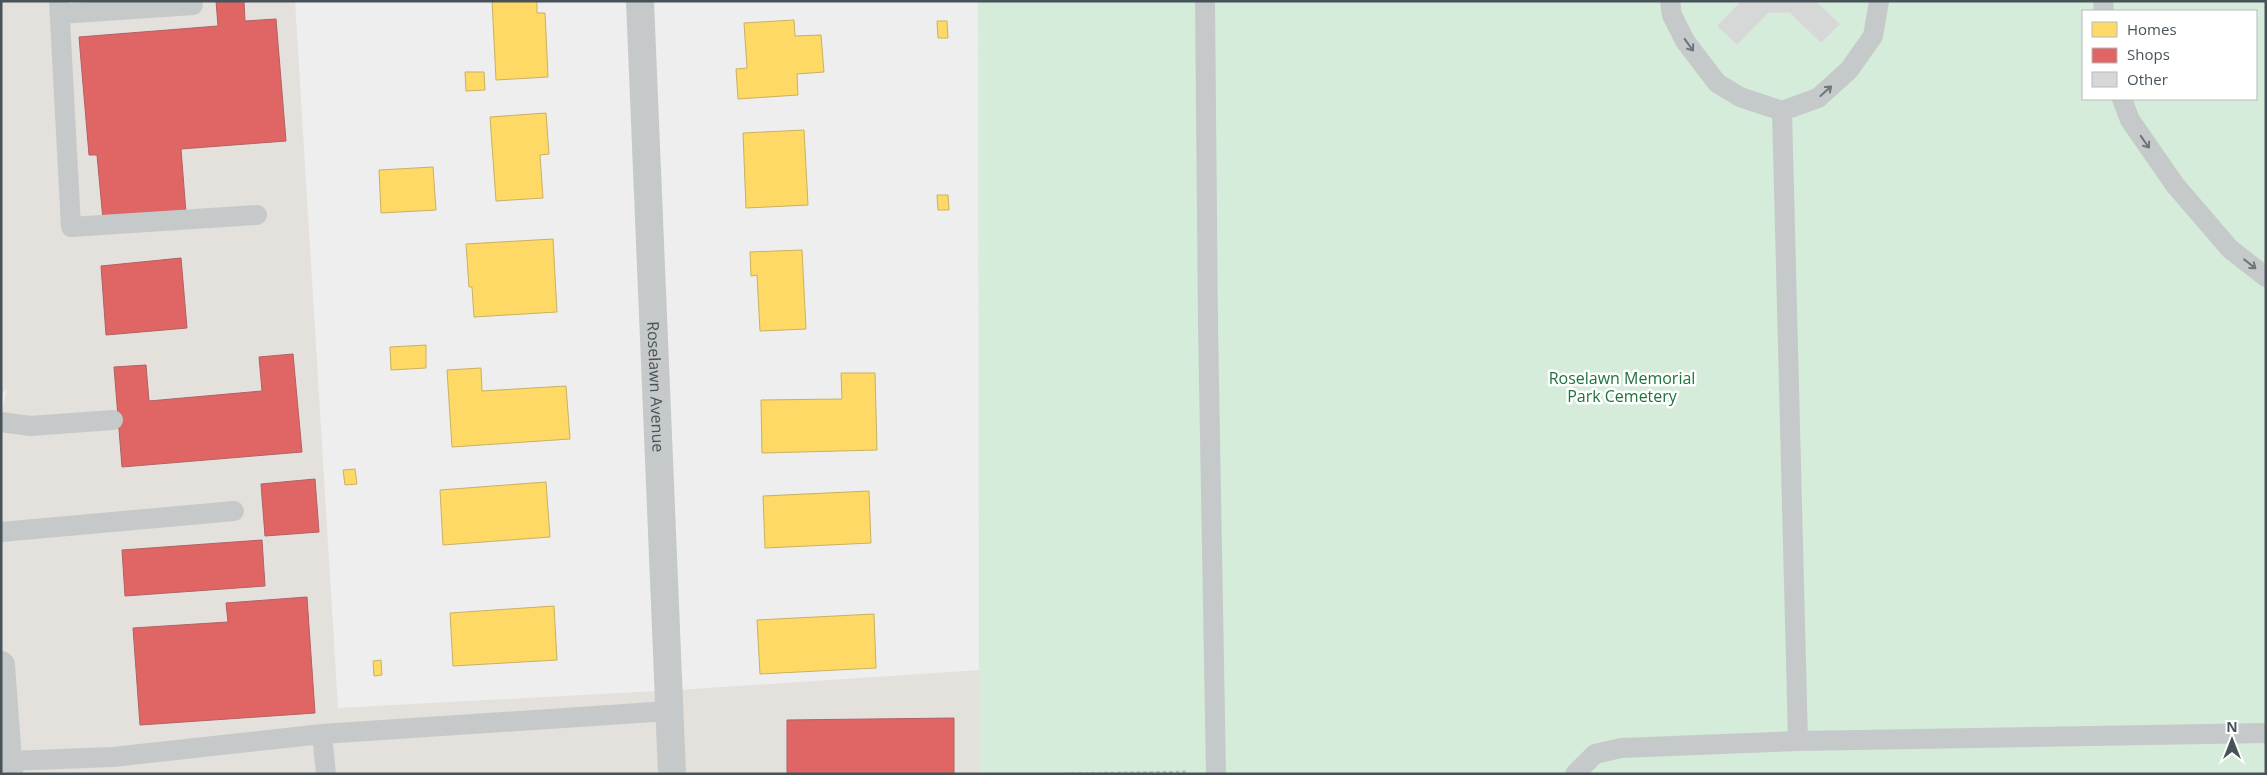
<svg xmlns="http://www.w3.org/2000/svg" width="2267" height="775" viewBox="0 0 2267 775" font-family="'Open Sans',sans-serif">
	<rect width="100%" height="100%" fill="#efeeee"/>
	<path fill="#e4e0dc" d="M1,1H295L338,708L677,690L980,670L979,774H9L1,665V415L7,388L1,395Z"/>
	<path fill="#d5ecda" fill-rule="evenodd" d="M978,1H2266V774H979ZM2083,11H2256V99H2083Z"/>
	<path fill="#ffd966" stroke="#c8b162" d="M492,1H537V13H545L548,77L496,80Z
		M794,20L795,36L821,35L824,72L797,74L798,95L738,99L736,69L747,68L744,23Z
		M937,21H947L948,38H938Z
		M465,72H484L485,90L466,91Z
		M546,113L549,154L540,155L543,198L496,201L490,117Z
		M804,130L808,205L746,208L743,133Z
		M433,167L436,210L381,213L379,170Z
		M937,195H948L949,210H938Z
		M553,239L557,312L474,317L472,287H469L466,244Z
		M802,250L806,329L760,331L757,275L751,276L750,252Z
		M426,345V368L391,370L390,347Z
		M481,368L482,391L566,386L570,439L452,447L447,370Z
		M841,373H875L877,450L762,453L761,400L842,399Z
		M355,469L357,484L345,485L343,470Z
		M546,482L550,537L443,545L440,490Z
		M869,491L871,543L765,548L763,496Z
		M554,606L557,660L453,666L450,613Z
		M874,614L876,668L760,674L757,620Z
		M381,660L382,675L374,676L373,661Z"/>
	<path fill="#e06666" stroke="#b26062" d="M216,1H250L244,2L245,21L276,19L286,141L181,149L186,213L103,220L97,155H89L79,37L218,26Z
		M181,258L187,328L106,335L101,266Z
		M293,354L302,452L122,467L114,367L146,365L149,401L262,391L259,357Z
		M315,479L319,532L265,536L261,484Z
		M262,540L265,586L125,596L122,550Z
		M307,597L315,713L140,725L133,628L228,622L226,603Z
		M954,718V774H787V720Z"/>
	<path fill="#d6d7d7" stroke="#e0e0e1" d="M1741,1H1816L1840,24L1821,43L1790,13H1768L1737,45L1717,26Z"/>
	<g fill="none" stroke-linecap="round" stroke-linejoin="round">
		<path stroke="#b6c1bc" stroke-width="3" stroke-dasharray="4 2.5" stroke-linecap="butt" d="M1065,774L1188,772"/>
		<path stroke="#c6c9ca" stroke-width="20" d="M59,1L71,227L257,215
			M1205,1L1208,325L1216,774
			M1670,1L1672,15L1685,41L1717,83L1740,97L1782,111L1818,98L1849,70L1873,36L1879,1
			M2103,1L2104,11
			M60,14L193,5
			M2122,99L2130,120L2175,185L2230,249L2266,277
			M1782,111L1798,741
			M1,422L30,426L113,420
			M1,532L234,511
			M322,734L326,774
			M8,761L113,757L322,734L669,711
			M1575,774L1595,754L1621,748L1798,741L2266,733"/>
		<path stroke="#c6c9ca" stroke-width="28" id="s1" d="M640,1L672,774"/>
		<path stroke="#c6c9ca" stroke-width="28" d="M1,665L9,774"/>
	</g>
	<defs><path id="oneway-shaft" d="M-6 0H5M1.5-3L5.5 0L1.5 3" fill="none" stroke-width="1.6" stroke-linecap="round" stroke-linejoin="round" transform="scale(1.25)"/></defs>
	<g stroke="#6d767b">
		<use href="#oneway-shaft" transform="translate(1689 45) rotate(54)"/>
		<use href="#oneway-shaft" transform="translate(1826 91) rotate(-42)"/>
		<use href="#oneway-shaft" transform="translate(2145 142) rotate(55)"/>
		<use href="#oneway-shaft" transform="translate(2250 264) rotate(38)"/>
	</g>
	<g text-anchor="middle" stroke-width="5" stroke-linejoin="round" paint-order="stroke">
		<g font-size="16" fill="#1f723c" stroke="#fff">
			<text x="1622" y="384">Roselawn Memorial<tspan x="1622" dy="18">Park Cemetery</tspan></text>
		</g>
		<g font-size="16" fill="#475359" stroke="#fff">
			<text dy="6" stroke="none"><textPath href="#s1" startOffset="386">Roselawn Avenue</textPath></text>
		</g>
	</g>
	<rect width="2267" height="775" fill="none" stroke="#475359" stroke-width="5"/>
	<rect x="2082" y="10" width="175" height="90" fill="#ffffff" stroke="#b5babd"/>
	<rect x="2092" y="22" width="25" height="15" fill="#ffd966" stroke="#b5babd"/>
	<text x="2127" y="35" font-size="15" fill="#475359">Homes</text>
	<rect x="2092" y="48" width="25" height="15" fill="#e06666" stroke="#b5babd"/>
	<text x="2127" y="60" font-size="15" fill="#475359">Shops</text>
	<rect x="2092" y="72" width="25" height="15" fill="#d6d7d7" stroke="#b5babd"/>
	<text x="2127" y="85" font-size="15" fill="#475359">Other</text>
	<g transform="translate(2232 740)" stroke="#ffffff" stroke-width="4" paint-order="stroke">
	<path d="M0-4L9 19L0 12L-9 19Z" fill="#475359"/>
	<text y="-8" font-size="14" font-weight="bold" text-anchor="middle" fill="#475359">N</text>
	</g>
</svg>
